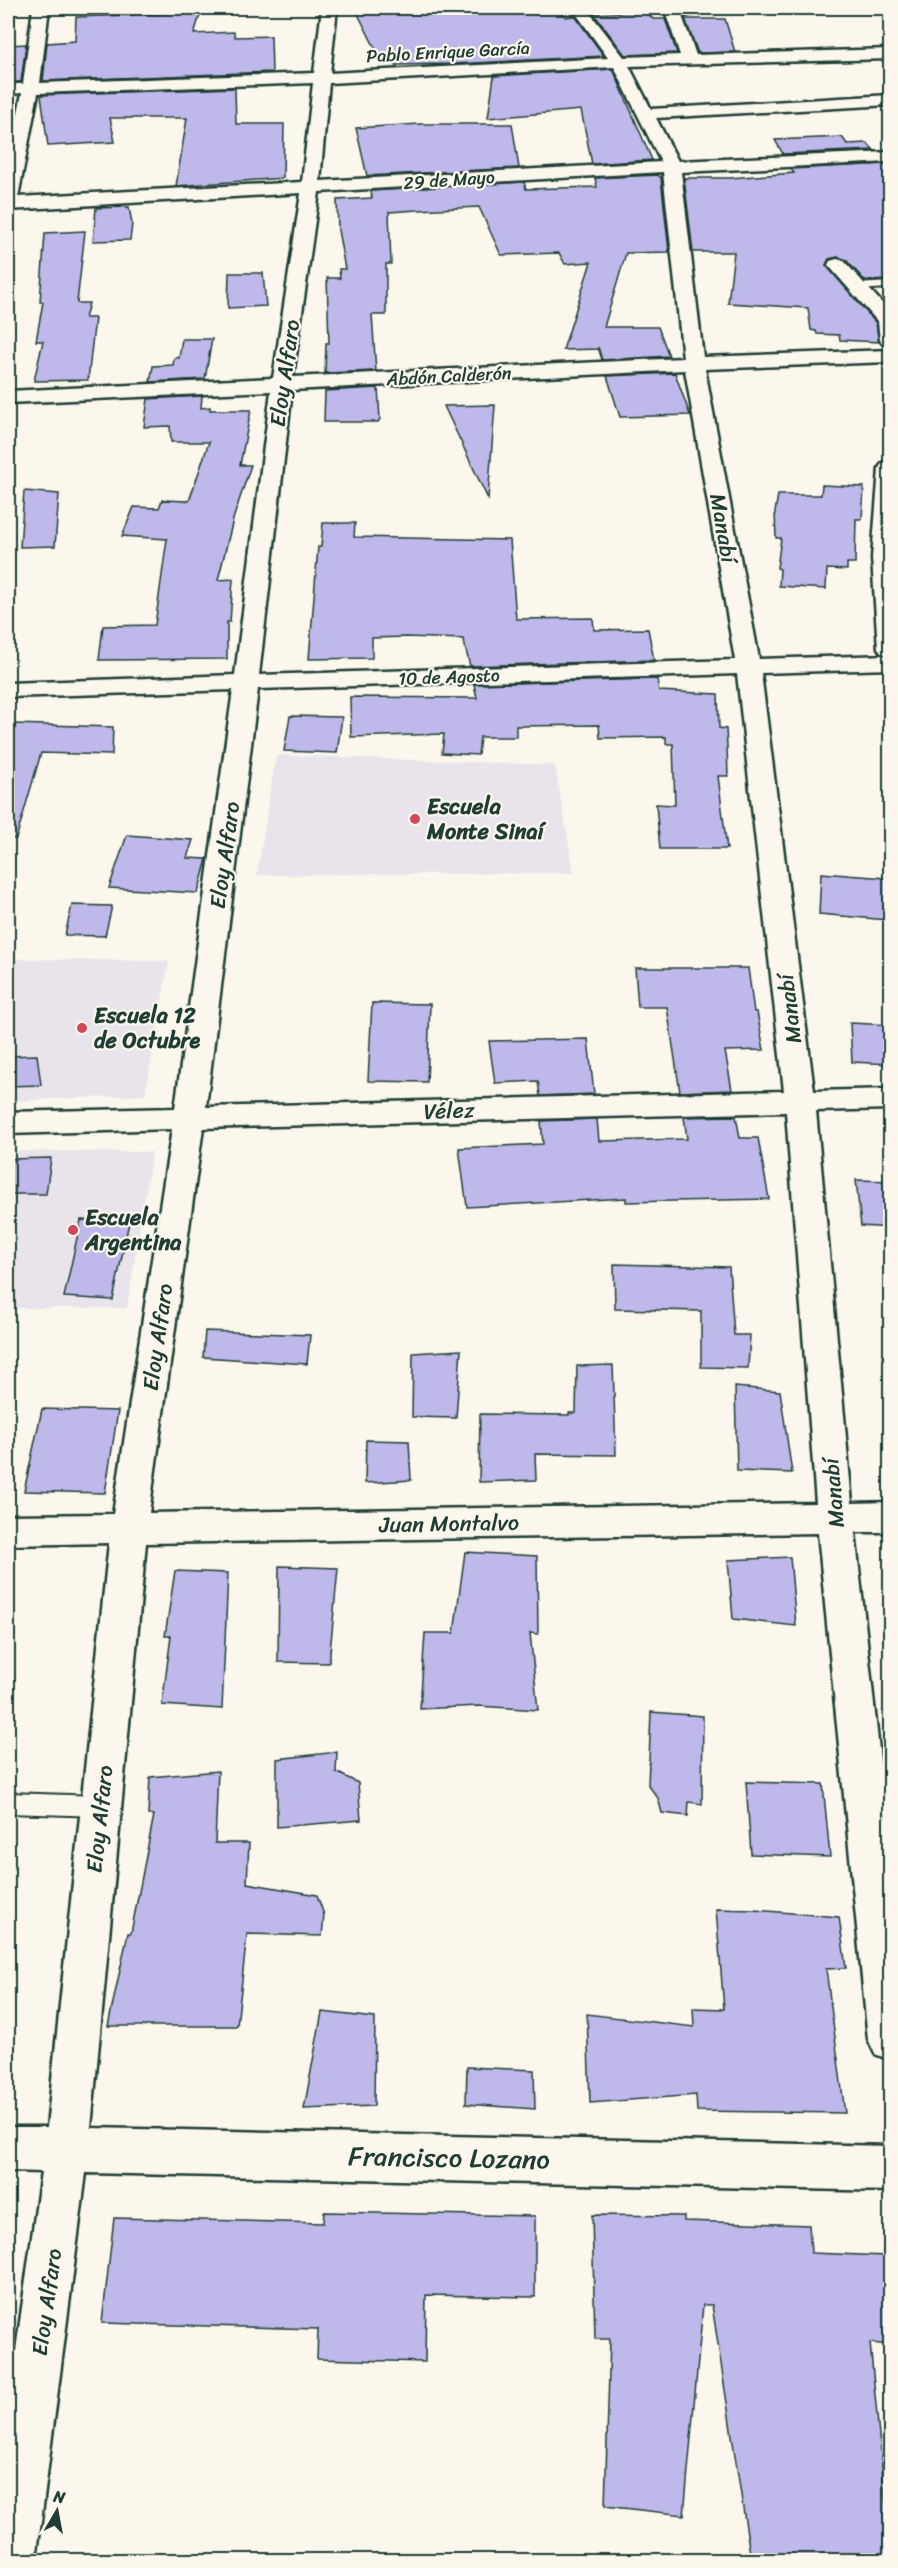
<svg xmlns="http://www.w3.org/2000/svg" width="898" height="2568" viewBox="0 0 898 2568" font-family="Sriracha,sans-serif">
	<rect width="100%" height="100%" fill="#fbf7ec"/>
	<filter id="ink" filterUnits="userSpaceOnUse"><feTurbulence type="fractalNoise" baseFrequency=".0167" numOctaves="2"/><feDisplacementMap in="SourceGraphic" scale="12" xChannelSelector="R" yChannelSelector="G"/><feConvolveMatrix kernelMatrix="1 2 1 2 8 2 1 2 1" color-interpolation-filters="sRGB"/></filter>
	<g filter="url(#ink)">
		<path fill="#e9e4eb" d="M276,755L555,765L574,873L257,875Z
			M8,959L169,961L145,1095L8,1101Z
			M8,1151L152,1152L127,1308H8Z"/>
		<path fill="#bfb8ea" stroke="#1f3d34" stroke-width="1.5" d="M355,8H559L565,17L575,16L604,56L455,64L395,65L394,54H378Z
			M646,11L653,19H665L677,53L625,55L594,14Z
			M201,12L194,34L234,32L235,37L271,36L272,72L43,81L47,43L75,41L76,17Z
			M685,19H725L735,52L698,53Z
			M26,44L21,82H8V45Z
			M613,69L652,160L592,164L581,110L488,118L494,76Z
			M235,88L236,124H284L283,178L176,186L187,118H110L115,142L48,146L41,95Z
			M420,124H512L519,168L367,176L356,128Z
			M842,137L847,144L867,143L874,150L783,154L775,140Z
			M886,164L891,170V280L865,281L846,260L838,257L829,259L826,265L876,323L879,342L840,340L839,335L817,334L816,331L811,330L808,308L728,303L734,252H693L684,178H730L794,173L791,169Z
			M658,175L661,178L669,252L626,253L604,327H658L669,356L602,360L598,347V349L563,350L591,262L565,264L559,253L501,255L479,207L417,210L389,212L391,264H386V315H372L376,371L325,373L326,343H329L327,278H340L339,269H345L338,230L337,200L372,198L371,191L524,182L526,189L597,187L595,178Z
			M129,207L132,224L130,240L93,241L96,208Z
			M85,231L77,303H89L85,318H95L88,380L34,381L43,341H36L43,302H40L45,233Z
			M229,273H263L266,306L228,308Z
			M182,339H212L205,379L150,382L153,366L173,365L174,358H179Z
			M675,373L690,415L620,417L607,376Z
			M378,388L380,419L378,422H324L325,391Z
			M202,396L201,408L210,407V410H251L240,465H251L234,516L218,580L233,579L230,622H227V659L99,660L103,626L155,625L167,539L122,536L134,507L159,508L162,500L189,501L209,442H171L170,426L144,427L148,399Z
			M495,405L488,499L444,406Z
			M822,485L864,487L862,519H856L855,563H847V570L827,569L826,589L779,586L780,569L777,568L781,538H776L775,512L778,495H821Z
			M24,491L59,494L55,546L20,547Z
			M323,523H355L354,537L510,540L516,619L593,618L594,630L648,629L654,660L470,666L463,639L406,637L372,638V658L309,659L318,547H321Z
			M657,679L659,691L718,694L719,728L726,729L727,746L728,776H718L727,849H660L656,804L675,805L673,744H666V737L600,738L599,725L516,726V737H480L478,755L442,753L444,734L351,737L350,697L477,698L474,684Z
			M290,716L342,717L337,753L284,751Z
			M12,724L113,727L112,755L41,753L16,839L8,838V737Z
			M127,835L193,840L187,858L207,859L198,893L109,888Z
			M821,873L886,878L887,920L819,914Z
			M72,905L112,906L105,936L65,935Z
			M635,968H748L754,1012H757L764,1050L725,1051L732,1090L680,1092L667,1007H638Z
			M372,1003L430,1004L427,1082L368,1081Z
			M850,1023L891,1025V1064L852,1062Z
			M588,1039L594,1094L540,1096L538,1081L495,1083L489,1041Z
			M37,1055L41,1085L8,1086V1056Z
			M736,1116L740,1138H758L769,1199L626,1202V1198L467,1207L459,1148L543,1144L541,1121L597,1119L599,1141L687,1139L684,1117Z
			M51,1158L46,1194H8V1159Z
			M856,1180L891,1181V1228L861,1226Z
			M81,1220L129,1222L113,1300L64,1297Z
			M614,1264L729,1267L734,1335H750L748,1368L701,1367V1311L615,1309Z
			M205,1331L310,1335L307,1364L203,1357Z
			M461,1350L456,1418L412,1417L413,1353Z
			M613,1365L616,1455L535,1454L536,1480L479,1482L480,1414L569,1415V1413H576L577,1366Z
			M735,1387L780,1391L792,1473L737,1471Z
			M42,1409L118,1411L105,1493L24,1491Z
			M366,1440L409,1441L411,1480L365,1483Z
			M465,1552L537,1556L538,1634L530,1633L538,1710L478,1706L420,1709L425,1633H454Z
			M790,1557L796,1626L733,1619L728,1560Z
			M279,1566L338,1568L329,1663L278,1662Z
			M175,1571L228,1573L222,1709L162,1705L171,1636H165Z
			M651,1712L703,1716L702,1804L689,1802L688,1816L662,1813L658,1798L648,1785Z
			M337,1752L336,1772L358,1783L361,1820L277,1827V1759Z
			M218,1771L215,1843H249L247,1883L317,1895L324,1915L322,1936L247,1934L237,2026H108L128,1933H131L154,1815H148L150,1777Z
			M746,1782L823,1784L830,1857L751,1854Z
			M716,1909L754,1910L839,1917L846,1968L826,1969L845,2113L697,2111L696,2095L590,2103L587,2014L694,2027L693,2008L724,2009Z
			M322,2012L375,2018L374,2106L304,2109Z
			M467,2067L534,2070L535,2109L466,2104Z
			M324,2212L535,2216V2297L426,2295L425,2362L317,2359L318,2329L102,2323L114,2218L323,2223Z
			M592,2215L684,2216V2221L809,2225L811,2253L886,2256L891,2303V2345L870,2343L891,2560H751L712,2305H703L684,2515L605,2506L610,2339H595Z"/>
		<g fill="none" stroke-linecap="round" stroke-linejoin="round">
			<defs>
				<path id="lane" d="M890,282V288L856,290L851,287L856,284Z
					M8,1793L100,1796L108,1799L111,1806L108,1813L100,1816L8,1813Z"/>
				<path id="street" d="M33,8H49L40,83L314,73L322,8H337L330,73L608,58L572,8H586L624,57L680,55L664,8H713L710,11L682,16L696,55L890,49V59L629,66L651,109L890,95V105L656,118L678,161L890,152V162L681,172L703,357L890,350V362L705,369L759,659L888,655L881,653L878,648L872,558L879,468L882,463L890,462V669L761,673L814,1091L890,1089V1109L816,1111L852,1503L890,1502V1532H855L890,1850V2060L875,2054L868,2039L818,1533L146,1543L91,2128L890,2146V2191L86,2173L36,2560H8V2407L41,2172L8,2171V2127H47L109,1543L8,1545V1515L113,1514L172,1129L8,1134V1112L175,1108L233,690L8,697V683L235,675L271,391L8,403V391L273,378L301,193L8,210V163L22,93L8,94V84H23ZM614,67L661,162L320,181L329,83ZM313,83L302,182L18,197L38,93ZM663,172L683,358L293,377L319,192ZM685,370L735,660L259,675L292,390ZM737,674L784,1091L206,1107L258,689ZM786,1112L816,1503L149,1513L203,1128Z
					M837,259L844,261L890,312V346L883,344L880,340L878,322L828,265L830,261Z"/>
			</defs>
			<use href="#lane" stroke="#1f3d34" stroke-width="4"/>
			<use href="#street" stroke="#1f3d34" stroke-width="5"/>
			<use href="#lane" fill="#fbf7ec" fill-rule="evenodd"/>
			<use href="#street" fill="#fbf7ec" fill-rule="evenodd"/>
		</g>
	</g>
	<g fill="#d1495b" stroke="#fbf7ec" stroke-width="2">
		<circle cx="415" cy="819" r="6"/>
		<circle cx="82" cy="1028" r="6"/>
		<circle cx="73" cy="1230" r="6"/>
	</g>
	<g text-anchor="middle" stroke-width="4.5" stroke-linejoin="round" paint-order="stroke">
		<g font-size="18" fill="#1f3d34" stroke="#fbf7ec">
			<text transform="translate(448 52) rotate(-3)" y="6">Pablo Enrique García</text>
			<text transform="translate(449 180) rotate(-4)" y="6">29 de Mayo</text>
			<text transform="translate(449 376) rotate(-3)" y="6">Abdón Calderón</text>
			<text transform="translate(449 677) rotate(-2)" y="6">10 de Agosto</text>
		</g>
		<g font-size="22" fill="#1f3d34" stroke="#fbf7ec">
			<text transform="translate(284 373) rotate(-82)" y="8">Eloy Alfaro</text>
			<text transform="translate(724 528) rotate(80)" y="8">Manabí</text>
			<text transform="translate(224 855) rotate(-82)" y="8">Eloy Alfaro</text>
			<text transform="translate(789 1009) rotate(-97)" y="8">Manabí</text>
			<text transform="translate(449 1110) rotate(-2)" y="8">Vélez</text>
			<text transform="translate(157 1337) rotate(-82)" y="8">Eloy Alfaro</text>
			<text transform="translate(833 1493) rotate(-95)" y="8">Manabí</text>
			<text transform="translate(449 1523) rotate(-1)" y="8">Juan Montalvo</text>
			<text transform="translate(99 1819) rotate(-84)" y="8">Eloy Alfaro</text>
			<text transform="translate(46 2302) rotate(-82)" y="8">Eloy Alfaro</text>
		</g>
		<g font-size="22" font-weight="bold" fill="#1f3d34" stroke="#fbf7ec" text-anchor="start">
			<text x="427" y="814">Escuela<tspan x="427" dy="25">Monte Sinaí</tspan></text>
			<text x="94" y="1023">Escuela 12<tspan x="94" dy="25">de Octubre</tspan></text>
			<text x="85" y="1225">Escuela<tspan x="85" dy="25">Argentina</tspan></text>
		</g>
		<g font-size="27" fill="#1f3d34" stroke="#fbf7ec">
			<text transform="translate(449 2158) rotate(1)" y="9">Francisco Lozano</text>
		</g>
	</g>
	<rect width="898" height="2568" fill="none" stroke="#fbf7ec" stroke-width="30"/>
	<rect x="15" y="15" width="868" height="2538" fill="none" stroke="#1f3d34" stroke-width="2" filter="url(#ink)"/>
	<g transform="translate(57 2511) rotate(10)" stroke="#fbf7ec" stroke-width="4.5" paint-order="stroke">
	<path d="M0-4.5L10 22L0 15L-10 22Z" fill="#1f3d34"/>
	<text y="-9" font-size="16" font-weight="bold" text-anchor="middle" fill="#1f3d34">N</text>
	</g>
</svg>
